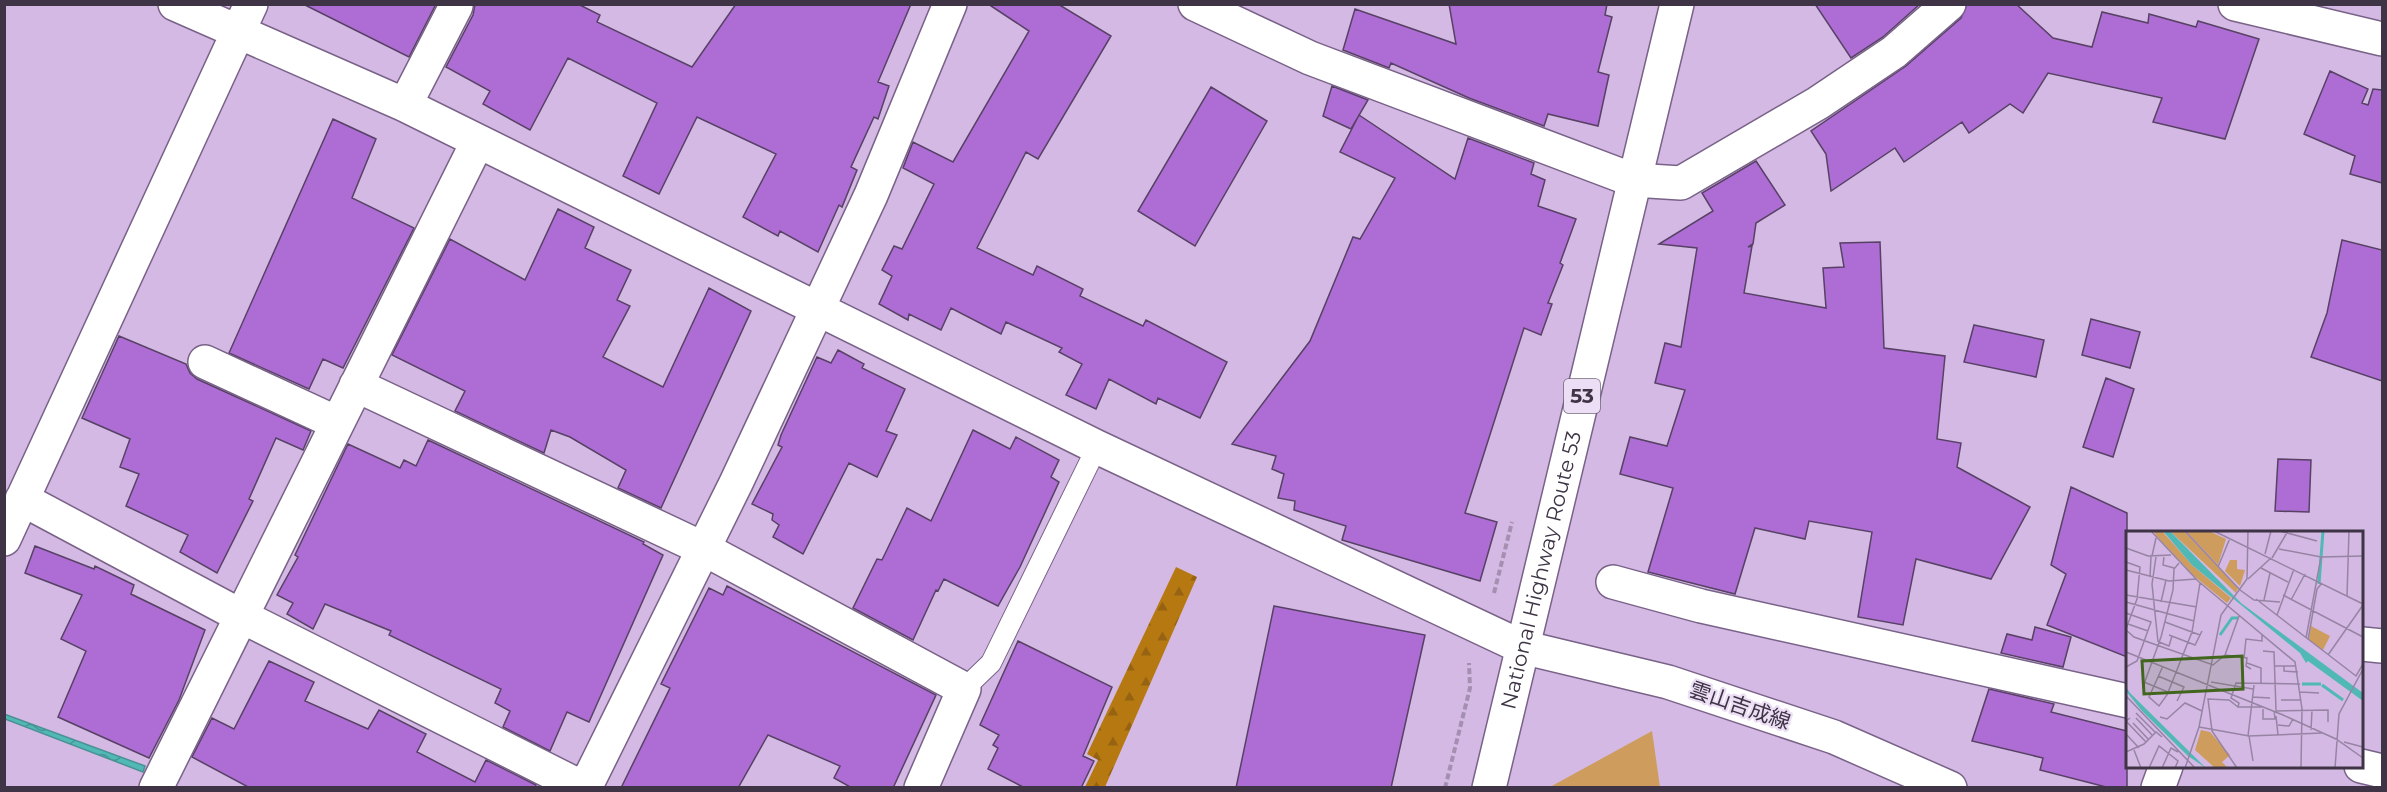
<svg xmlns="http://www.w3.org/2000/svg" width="2387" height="792" viewBox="0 0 2387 792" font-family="Montserrat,'Noto Sans JP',sans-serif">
	<defs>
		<pattern id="forest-firs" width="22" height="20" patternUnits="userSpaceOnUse" patternTransform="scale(1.5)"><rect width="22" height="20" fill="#b67810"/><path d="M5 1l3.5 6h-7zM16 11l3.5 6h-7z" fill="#956311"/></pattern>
		<pattern id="water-waves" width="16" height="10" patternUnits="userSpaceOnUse" patternTransform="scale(1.5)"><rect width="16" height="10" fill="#50b9b6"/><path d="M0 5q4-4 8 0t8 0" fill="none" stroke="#449796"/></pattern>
	</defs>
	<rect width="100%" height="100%" fill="#d3b9e3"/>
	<path fill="#ce9d5e" d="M1652,731L1660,787H1550Z"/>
	<path fill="url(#forest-firs)" d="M1176,567L1197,577L1105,787H1085L1098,760L1087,754Z"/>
	<path fill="url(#water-waves)" stroke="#4b9194" stroke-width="1.5" d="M4,714L145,766L143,772L5,719Z"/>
	<path fill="#ae6dd4" stroke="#574165" stroke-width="1.5" d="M303,4H436L409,57Z
		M475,4H578L600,15L597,22L692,67L736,4H911L878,82L889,86L878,119L874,117L851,167L857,170L842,207L839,205L818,252L780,231L778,236L743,217L776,154L697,117L659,194L623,176L657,103L568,58L530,130L483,104L490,91L446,67L473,15Z
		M988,4H1058L1111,36L1038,159L1026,152L977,248L1033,275L1037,266L1083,289L1080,296L1143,326L1146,320L1227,362L1200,418L1158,398L1156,404L1109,379L1096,409L1066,395L1082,364L1059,352L1062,348L1006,322L1001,334L951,308L941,330L909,314L908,320L879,304L892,276L882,270L894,246L902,249L934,184L903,168L913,142L953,162L1029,31Z
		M1449,4H1607L1605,15L1612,17L1598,72L1609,75L1598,126L1548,114L1544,126L1469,98L1391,63L1389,68L1343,50L1355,9L1456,44Z
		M1815,4H1920L1883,37L1851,58Z
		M1967,4H2016L2053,38L2092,47L2102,12L2148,23L2149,14L2196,27L2198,21L2259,39L2225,139L2153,122L2162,98L2048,73L2023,113L2010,104L1969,133L1962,122L1904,162L1895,148L1831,191L1826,154L1811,131L1906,66L1961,18Z
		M2330,71L2368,89L2362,103L2368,105L2373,89L2382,90V183L2350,174L2355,156L2304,134Z
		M1332,86L1368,100L1351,129L1323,116Z
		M1211,87L1267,121L1195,246L1138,211Z
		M1359,115L1455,179L1468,138L1534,163L1531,174L1545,180L1538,206L1576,219L1560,263L1563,265L1548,303L1552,304L1541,335L1524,328L1465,513L1497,522L1480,581L1342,540L1346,526L1294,510L1295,501L1278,498L1284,474L1272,469L1276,456L1232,444L1310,341L1353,237L1360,239L1395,178L1340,152Z
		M333,119L376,139L352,198L414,228L343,368L323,359L309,389L229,353Z
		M1756,161L1785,205L1756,223L1753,244L1748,247L1752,246L1744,293L1826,308L1823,268L1844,267L1840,243L1880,242L1884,348L1945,356L1937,439L1961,443L1957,467L2030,507L1991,579L1916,559L1903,625L1858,617L1872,532L1809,521L1805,539L1755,528L1735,594L1648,572L1673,488L1620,474L1630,437L1667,446L1685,390L1655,383L1665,343L1681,347L1697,248L1659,244L1713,211L1702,193Z
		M558,209L594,227L585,248L631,270L617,300L630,306L603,357L663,387L709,288L751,311L661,508L618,488L626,470L570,437L551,430L544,453L455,411L465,391L392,355L450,239L525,280Z
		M2342,240L2382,250V381L2311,357L2327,313Z
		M2091,319L2140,332L2130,368L2082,355Z
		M1974,325L2044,340L2036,377L1964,362Z
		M119,336L186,364L190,373L197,379L311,431L303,450L276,438L249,499L253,501L217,573L180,552L188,535L126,506L139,474L120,467L130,439L82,418Z
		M838,350L864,364L862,368L905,389L886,431L897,435L877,477L849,463L803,554L773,537L779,525L772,520L773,514L752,504L782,447L778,445L781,435L817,357L831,363Z
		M2106,378L2134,389L2113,457L2083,447Z
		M973,430L1010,449L1016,437L1059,460L1051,477L1059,482L1020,567L998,606L944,579L938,591L936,590L913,640L853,608L877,559L882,560L907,508L931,521Z
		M428,440L644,542L643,544L663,555L589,722L567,712L550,751L503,727L510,711L495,703L501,689L389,635L391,631L325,604L313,629L287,614L293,603L277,595L298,557L295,555L348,444L400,468L404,460L416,466Z
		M2278,459L2311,460L2309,512L2275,511Z
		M2071,487L2127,513V657L2047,625L2066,574L2051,565Z
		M35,546L94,569L95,566L134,585L131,594L205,630L179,700L149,758L58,717L86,651L61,639L82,595L25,573Z
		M727,586L936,695L893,788H852L834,778L840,766L768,735L738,788H621L670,688L661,684L709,588L723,595Z
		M1274,606L1425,635L1391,788H1236Z
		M2035,627L2071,637L2063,667L2001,653L2007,634L2032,640Z
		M1018,641L1112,687L1083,756L1094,761L1081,788H1025L988,769L998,748L993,745L999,735L980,725Z
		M269,661L314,682L305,701L368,729L379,710L426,734L417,752L475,782L486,760L536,785L535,788H250L192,757L212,718L234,729Z
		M1989,689L2054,704L2051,712L2127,731V788H2110L2040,770L2043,758L1972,741Z"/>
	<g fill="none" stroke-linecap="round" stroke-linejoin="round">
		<defs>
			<path id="service" d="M964,689L991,663L1097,447"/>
			<path id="minor" d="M175,4L405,105L1097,447L1522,647
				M1195,4L1310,58L1633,180L1681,183L1818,103L1894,52L1949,4
				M2235,4L2382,39
				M405,105L456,6
				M205,362L337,423
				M356,385L704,549L964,689L921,788
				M22,499L241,616L583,788
				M4,539L251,4
				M1613,582L1701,606L2128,701
				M2362,644L2382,646
				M2361,766L2382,771
				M156,788L477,143
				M585,788L736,483L871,195L950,4
				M2158,788L2166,766"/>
			<path id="tertiary" d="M1522,647L1668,682L1834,737L1950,788"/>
			<g id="trunk">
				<path id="s1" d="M1489,788L1677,4"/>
			</g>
		</defs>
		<use href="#service" stroke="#796288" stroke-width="22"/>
		<use href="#minor" stroke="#796288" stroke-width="36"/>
		<use href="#tertiary" stroke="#796288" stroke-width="36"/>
		<use href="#trunk" stroke="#796288" stroke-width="36"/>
		<path stroke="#a48fb1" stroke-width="4" stroke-dasharray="6 3" stroke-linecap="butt" d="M1494,593L1512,522
			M1445,788L1470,688L1469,663"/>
		<use href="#service" stroke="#fff" stroke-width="20"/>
		<use href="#minor" stroke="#fff" stroke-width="33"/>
		<use href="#tertiary" stroke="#fff" stroke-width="33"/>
		<use href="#trunk" stroke="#fff" stroke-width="33"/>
	</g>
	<g text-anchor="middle" stroke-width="4.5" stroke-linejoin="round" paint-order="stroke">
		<rect fill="#ecdff5" stroke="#72677a" stroke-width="1.5" x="1564" y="379" width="36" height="34" rx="4.5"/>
		<g font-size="20" font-weight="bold" fill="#3e3445">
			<text x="1582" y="403">53</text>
		</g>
		<g font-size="21" fill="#3e3445" stroke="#ecdff5">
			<text dy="7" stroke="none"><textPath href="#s1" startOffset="224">National Highway Route 53</textPath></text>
			<text transform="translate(1740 706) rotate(19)" y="7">雲山吉成線</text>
		</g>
	</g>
	<g transform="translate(2126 531)">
		<rect width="237" height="237" fill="#d3b9e3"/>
		<path d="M26,0L30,4L28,0H36L66,34L105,67L101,72L68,45ZM44,0H58L112,57L110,62ZM60,0H83L100,8L92,34ZM104,29H111V38L119,39L114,55L99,40ZM185,95L204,105L197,119L183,109ZM75,199L84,201L104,224L96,231L102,237H89L69,219Z" fill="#ce9d5e"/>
		<path d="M37,0H44L115,72L237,162V170L182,130L180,132L174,122L66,34ZM0,156L4,162L80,237L62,225L16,180L0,160Z" fill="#50b9b6"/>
		<path fill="none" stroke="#50b9b6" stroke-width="3" d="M193,53L197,0M94,104L106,87H112M176,153H195M196,154L217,169"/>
		<path fill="none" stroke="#9784a4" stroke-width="1.5" d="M25,0L72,50L169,131L176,178L175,237M59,0L114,59L128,69L154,71M88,0L237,73M154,0L191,10M0,17L22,25L45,24M153,18L195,26L237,25M139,23L145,0M26,25L30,7M30,26L26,53L32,111M38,26L37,34L48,37M146,27L162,0M0,31L14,36L11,68L0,98M92,36L104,7M135,37L162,51M0,39L43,50L70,48M24,46L25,25M122,48L145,27M0,64L71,76M157,64L237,106M221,65L223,0M130,68L230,145L237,133M138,69L144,42M165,69L179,43M0,71L68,90M35,71L40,49M0,82L25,91L11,130L0,136M151,84L168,38M39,91L74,104M2,93L22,100M0,99L8,106L87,134L99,124L113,85M43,104L69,114L76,100M180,107L195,26M182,109L191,58L196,52M33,111L43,115L46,105M137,120L148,121L150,179M0,121L157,184L210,208L237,227M99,124L121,127L120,135L125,138M202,124L237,74M118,127L120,108L136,110V104M121,132L135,137V153M37,135L23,166L33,175L41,164L66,101L74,52M148,135H170M158,135V140L172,141M32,145L58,156L51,170M18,151L42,161M85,151L127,158M17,156L35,106L47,59L48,38L53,32M174,161L193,162M0,165L69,237M126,166L144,167M155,169H175M138,176H112L113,172L105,167L110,152L174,153M137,178V188H149L148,180M149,180L202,179V191M10,182L30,202M150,185L152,204M34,186L41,188L59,172L76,180M4,187L0,190L20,211M10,187L27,205M7,192L23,209M152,194L163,195L167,188M73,196L123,205L196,202M185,199L186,179M0,203L13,217M122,205L128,154M123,205L127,230M218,211L237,216M8,219L15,237M0,221L18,213L30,201L36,206M23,237L33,215L52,230L49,237M36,237L45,217L52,221M59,237L73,196L95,84L121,48L122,0M111,237L86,200L82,168L103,169L112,176M209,237L213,183L237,138"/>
		<path fill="#42661e" fill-opacity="0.15" stroke="#42661e" stroke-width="3" d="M116,125L117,158L18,163L16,130Z"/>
		<rect width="237" height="237" fill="none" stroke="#3e3445" stroke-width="3"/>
	</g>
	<rect width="2387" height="792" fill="none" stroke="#3e3445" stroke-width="12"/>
</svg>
